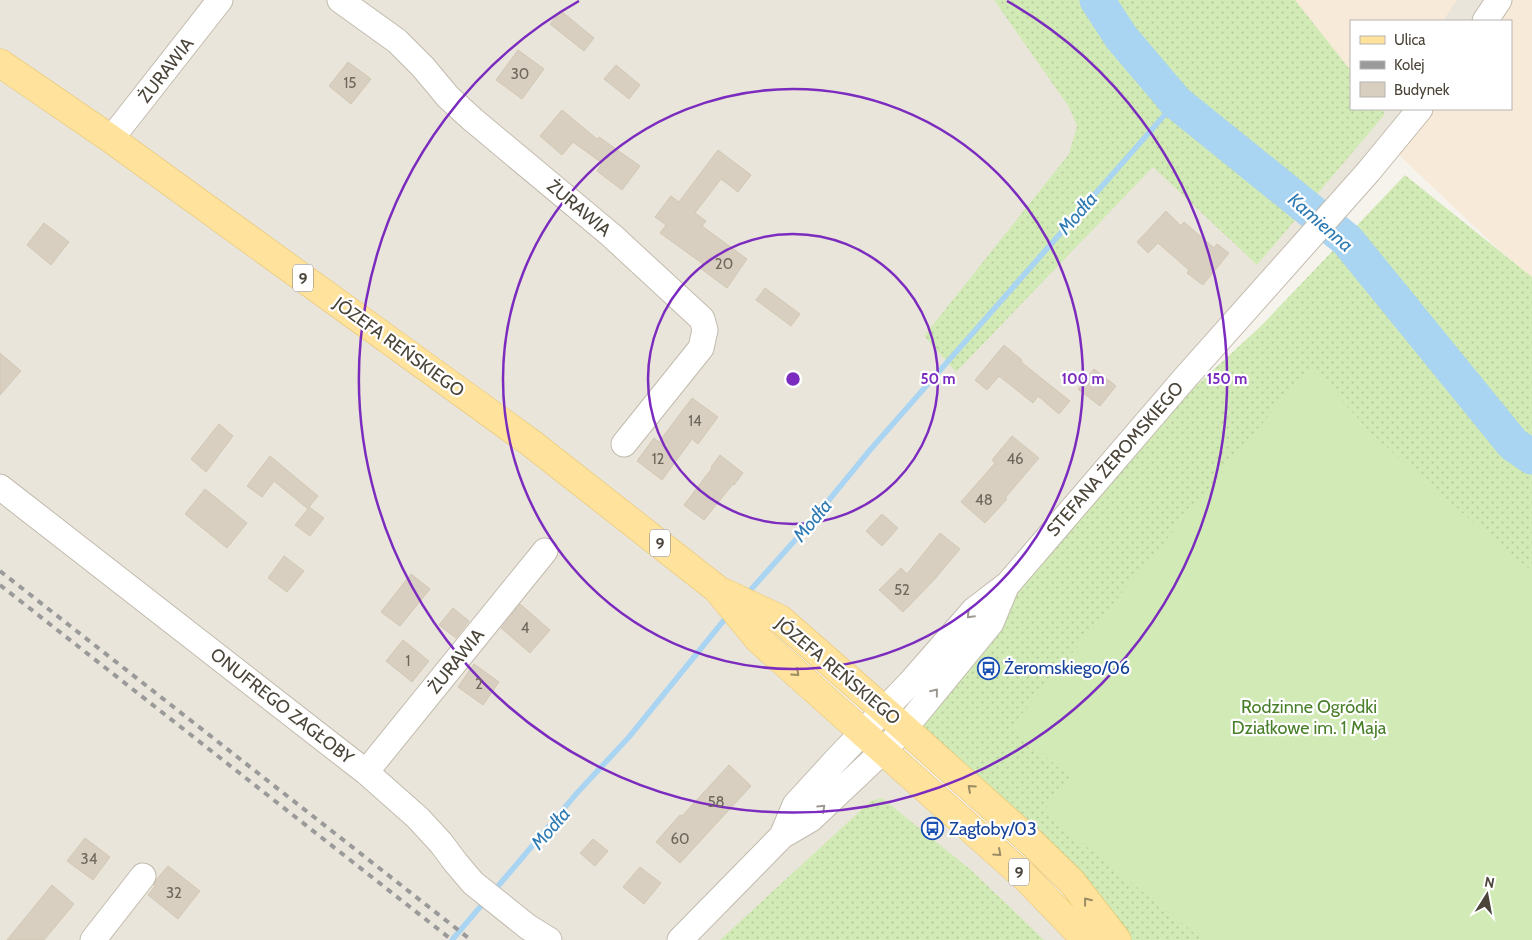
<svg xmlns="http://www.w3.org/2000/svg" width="1532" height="940" viewBox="0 0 1532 940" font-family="Cabin,sans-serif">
	<defs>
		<pattern id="grass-dots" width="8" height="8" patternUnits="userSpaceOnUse" patternTransform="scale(1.25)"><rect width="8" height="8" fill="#d2eab5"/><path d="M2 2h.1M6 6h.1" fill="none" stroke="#b6ca9c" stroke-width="1.8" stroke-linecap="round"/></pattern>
	</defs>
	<rect width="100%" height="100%" fill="#f6f3ec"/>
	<path fill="#eae5da" d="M0,0H1499L1485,21H1351V109H1420L884,710L717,589L1086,940H0Z"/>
	<path fill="#f7ead8" d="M1295,0H1457L1443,21H1351V71Z
		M1499,0H1532V277L1498,249L1398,154L1420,109H1511V21H1485Z"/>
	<path fill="url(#grass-dots)" d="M994,0H1295L1351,71V109H1381L1385,114L1257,265L1153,167L956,372L924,336L1069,154L1077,126L1069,107Z
		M1405,175L1532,277V940H1117L905,728L991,623L1185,396L1261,326Z
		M882,798L971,870L1044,940H720L871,801Z"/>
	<path fill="#d2eab5" d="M1310,366L1374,436L1505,550L1532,571V940H1203L1043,812L1072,779L1011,727Z"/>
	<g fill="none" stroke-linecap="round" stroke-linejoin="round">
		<path stroke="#a9d4f2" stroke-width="5.5" d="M747,594L806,528L870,450L1176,102
			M494,891L577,793L629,737L729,614
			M452,940L486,900"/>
		<path stroke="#a9d4f2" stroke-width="35" d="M1097,0L1121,37L1176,102L1347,240L1513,444L1532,457"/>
	</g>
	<path fill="#d8cfc1" stroke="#d3c7b4" d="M561,11L594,38L584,51L550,24Z
		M518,50L544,69L522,99L496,80Z
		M348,62L371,79L351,104L329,86Z
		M616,65L640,85L629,99L604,79Z
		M562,110L597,139L599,137L640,166L622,190L597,171L602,163L573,142L562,155L540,136Z
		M718,150L751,175L738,192L721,179L695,213L706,221L702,226L747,259L727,288L700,268L703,264L660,233L666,225L655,217L671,196L679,202Z
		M1166,211L1181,226L1184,222L1214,248L1217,244L1229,253L1203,285L1187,273L1189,270L1158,243L1148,253L1137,242Z
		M44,223L69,242L51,265L27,245Z
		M765,288L800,314L791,326L756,300Z
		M1004,345L1022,360L1021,362L1070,401L1059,414L1038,396L1033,403L999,376L987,390L975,380Z
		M0,353L21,371L0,395Z
		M1094,369L1116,386L1100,406L1078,389Z
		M692,398L718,417L698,444L692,439L662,480L637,461L654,438L659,442Z
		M219,424L233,436L206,472L191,459Z
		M1012,436L1039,458L1005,498L1007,499L985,523L961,502L995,463L992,460Z
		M720,455L743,473L734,485L733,484L704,520L684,505L712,468L711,467Z
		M270,456L318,496L309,507L324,518L310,536L295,525L308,509L274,481L262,497L247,486Z
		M205,489L247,523L227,548L185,514Z
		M882,514L898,528L882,546L866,531Z
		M940,533L960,549L934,580L903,612L879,590L901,568L907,574Z
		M284,556L304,571L287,592L268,578Z
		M411,574L430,589L400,626L381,612Z
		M520,604L550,630L530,653L501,628Z
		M453,608L469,621L456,638L439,625Z
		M403,640L429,661L412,682L386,661Z
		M474,664L499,682L483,705L458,687Z
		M729,765L751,786L680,863L656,842L680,815L682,816Z
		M85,838L110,857L93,880L67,861Z
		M593,839L608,851L595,866L580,853Z
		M168,866L200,891L178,919L148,895L155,886L154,885L156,880Z
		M640,867L661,883L644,904L623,887Z
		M52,885L74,904L44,940H7Z"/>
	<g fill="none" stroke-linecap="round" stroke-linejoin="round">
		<defs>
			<path id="minor" d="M340,0L397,41L423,67L448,97L472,119L611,235L702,319L705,330L701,348L624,444
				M1485,21L1499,0
				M111,139L220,0
				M0,487L366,772L418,818L441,843L456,863L473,883L528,927L549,940
				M366,772L545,551
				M782,836L795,805L837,759L910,683L974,610L1008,584L1185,378L1369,171L1420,109
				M93,940L143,876
				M680,940L782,836L811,819L884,750L905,728L991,623L1006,587"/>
			<path id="major" d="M0,63L111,139L531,443L717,589L759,640L1027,879L1086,940
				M725,593L780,619L884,710L1030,841L1072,882L1117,940"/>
		</defs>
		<use href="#minor" stroke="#c2bbae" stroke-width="27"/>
		<use href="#major" stroke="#e6c16a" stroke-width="29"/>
		<use href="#minor" stroke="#fff" stroke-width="25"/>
		<use href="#major" stroke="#ffe39c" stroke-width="28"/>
		<path stroke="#9a9a9a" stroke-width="4" stroke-dasharray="6 6" stroke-linecap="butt" d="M0,571L471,940
			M0,585L452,940"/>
	</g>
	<defs><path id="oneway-chevron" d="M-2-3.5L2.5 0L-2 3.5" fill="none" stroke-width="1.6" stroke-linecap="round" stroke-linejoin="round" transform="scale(1.25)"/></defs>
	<g stroke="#9c9892">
		<use href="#oneway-chevron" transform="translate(970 615) rotate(133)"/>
		<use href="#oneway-chevron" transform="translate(935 692) rotate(-51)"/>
		<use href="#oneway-chevron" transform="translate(822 808) rotate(-43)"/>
	</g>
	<g stroke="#9c8c66">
		<use href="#oneway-chevron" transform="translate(796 673) rotate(42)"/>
		<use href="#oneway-chevron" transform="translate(971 788) rotate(-138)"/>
		<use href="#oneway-chevron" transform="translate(998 853) rotate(42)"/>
		<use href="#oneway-chevron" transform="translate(1087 901) rotate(-128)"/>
	</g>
	<g fill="none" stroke="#7b2cbf" stroke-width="2.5">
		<circle cx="793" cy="379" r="145"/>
		<circle cx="793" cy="379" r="290"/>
		<path d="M1007 1A434 434 0 1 1 579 1"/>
	</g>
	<defs>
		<symbol id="bus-ring" viewBox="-11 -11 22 22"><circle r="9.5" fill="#fff" stroke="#1a4fb4" stroke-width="1.5"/><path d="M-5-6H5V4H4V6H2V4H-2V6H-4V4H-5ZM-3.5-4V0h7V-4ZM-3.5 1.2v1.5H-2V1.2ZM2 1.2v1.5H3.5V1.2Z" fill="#1a4fb4"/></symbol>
	</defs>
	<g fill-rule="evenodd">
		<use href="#bus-ring" x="976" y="656" width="25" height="25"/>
		<use href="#bus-ring" x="920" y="816" width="25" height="25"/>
	</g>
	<g text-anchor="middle" stroke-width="4.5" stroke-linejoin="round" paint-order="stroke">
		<g font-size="15" fill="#6e675b">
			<text x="520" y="79">30</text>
			<text x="350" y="88">15</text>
			<text x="724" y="269">20</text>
			<text x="695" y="426">14</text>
			<text x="658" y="464">12</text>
			<text x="1015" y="464">46</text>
			<text x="984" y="505">48</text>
			<text x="902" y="595">52</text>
			<text x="525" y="633">4</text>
			<text x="408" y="666">1</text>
			<text x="479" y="689">2</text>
			<text x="716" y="807">58</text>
			<text x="680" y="844">60</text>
			<text x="89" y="864">34</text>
			<text x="174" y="898">32</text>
		</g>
		<g fill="#fff" stroke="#817c74" stroke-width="1">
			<rect x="293" y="264.5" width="20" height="27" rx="4"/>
			<rect x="650" y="529.5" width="20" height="27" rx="4"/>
			<rect x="1009" y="858.5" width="20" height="27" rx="4"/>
		</g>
		<g font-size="16" font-weight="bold" fill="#4b4439">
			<text x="303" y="284">9</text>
			<text x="660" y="549">9</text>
			<text x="1019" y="878">9</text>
		</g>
		<g font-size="18" fill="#4b4439" stroke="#fff">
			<text transform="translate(166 70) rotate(-52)" y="6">ŻURAWIA</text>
			<text transform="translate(579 208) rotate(40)" y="6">ŻURAWIA</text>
			<text transform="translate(399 347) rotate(36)" y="6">JÓZEFA REŃSKIEGO</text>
			<text transform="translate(1115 459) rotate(-49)" y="6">STEFANA ŻEROMSKIEGO</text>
			<text transform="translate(456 661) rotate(-51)" y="6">ŻURAWIA</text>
			<text transform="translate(838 671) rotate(40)" y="6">JÓZEFA REŃSKIEGO</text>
			<text transform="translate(282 706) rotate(38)" y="6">ONUFREGO ZAGŁOBY</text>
		</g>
		<g font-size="18" fill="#164399" stroke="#fff" text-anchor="start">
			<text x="1004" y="674">Żeromskiego/06</text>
			<text x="949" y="835">Zagłoby/03</text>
		</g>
		<g font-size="18" fill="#4a7f2a" stroke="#fff">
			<text x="1309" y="713">Rodzinne Ogródki<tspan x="1309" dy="21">Działkowe im. 1 Maja</tspan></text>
		</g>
		<g font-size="19" font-style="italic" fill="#2e7ab2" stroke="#fff">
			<text transform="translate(1077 213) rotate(-49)" y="7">Modła</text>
			<text transform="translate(1321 222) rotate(41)" y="7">Kamienna</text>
			<text transform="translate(812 520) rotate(-50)" y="7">Modła</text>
			<text transform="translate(550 828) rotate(-49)" y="7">Modła</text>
		</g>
	</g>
	<circle cx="793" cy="379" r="8" fill="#7b2cbf" stroke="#fff" stroke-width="2.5"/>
	<g font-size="15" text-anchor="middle" font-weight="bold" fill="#7b2cbf" stroke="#fff" stroke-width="4.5" stroke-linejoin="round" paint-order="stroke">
		<text x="938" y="384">50 m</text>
		<text x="1083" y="384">100 m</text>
		<text x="1227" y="384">150 m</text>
	</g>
	<rect x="1350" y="20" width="162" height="90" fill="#ffffff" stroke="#b7b4b0"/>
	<rect x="1360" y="36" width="25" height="8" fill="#ffe39c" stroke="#b7b4b0"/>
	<text x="1394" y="45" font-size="15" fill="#4b4439">Ulica</text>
	<rect x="1360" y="61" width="25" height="8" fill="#9a9a9a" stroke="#b7b4b0"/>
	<text x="1394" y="70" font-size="15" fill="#4b4439">Kolej</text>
	<rect x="1360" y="82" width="25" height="15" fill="#d8cfc1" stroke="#b7b4b0"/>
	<text x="1394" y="95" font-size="15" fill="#4b4439">Budynek</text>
	<g transform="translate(1487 895) rotate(11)" stroke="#ffffff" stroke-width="4" paint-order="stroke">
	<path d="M0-4L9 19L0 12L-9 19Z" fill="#4b4439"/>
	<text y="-8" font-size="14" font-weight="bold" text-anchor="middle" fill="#4b4439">N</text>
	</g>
</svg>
